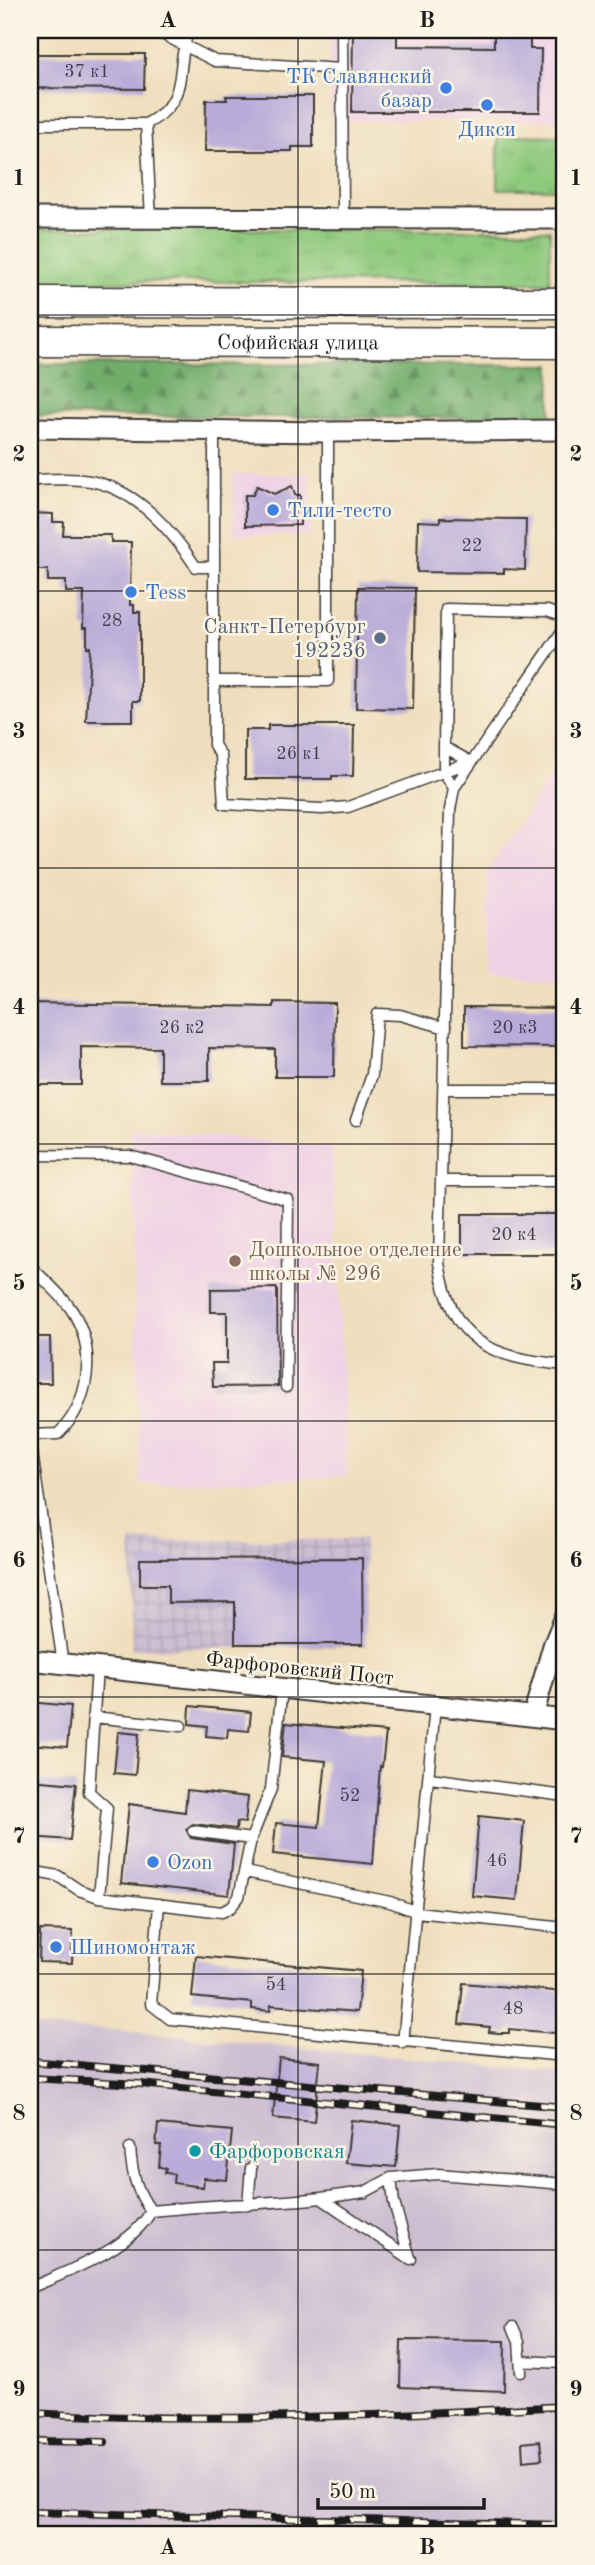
<svg xmlns="http://www.w3.org/2000/svg" width="595" height="2565" viewBox="0 0 595 2565" font-family="'Old Standard TT',serif">
	<defs>
		<pattern id="industrial-grid" width="8" height="8" patternUnits="userSpaceOnUse" patternTransform="scale(1.75)"><rect width="8" height="8" fill="#cdbed2"/><path d="M0 4h8M4 0v8" fill="none" stroke="#afa3b4"/></pattern>
		<pattern id="grass-tufts" width="24" height="20" patternUnits="userSpaceOnUse" patternTransform="scale(1.75)"><rect width="24" height="20" fill="#8ec97d"/><path d="M3 7l-1-3M5 7V3M7 7l1-3M15 17l-1-3M17 17v-4M19 17l1-3" fill="none" stroke="#7aac6b"/></pattern>
		<pattern id="forest-firs" width="22" height="20" patternUnits="userSpaceOnUse" patternTransform="scale(1.75)"><rect width="22" height="20" fill="#72ad6c"/><path d="M5 1l3.5 6h-7zM16 11l3.5 6h-7z" fill="#5d8c58"/></pattern>
	</defs>
	<rect width="100%" height="100%" fill="#fcf5e5"/>
	<filter id="ink" filterUnits="userSpaceOnUse"><feTurbulence type="fractalNoise" baseFrequency=".0143" numOctaves="2"/><feDisplacementMap in="SourceGraphic" scale="14" xChannelSelector="R" yChannelSelector="G"/><feConvolveMatrix kernelMatrix="1 2 1 2 8 2 1 2 1" color-interpolation-filters="sRGB"/></filter>
	<filter id="wash" filterUnits="userSpaceOnUse"><feTurbulence type="fractalNoise" baseFrequency=".00686" numOctaves="4" result="noise"/><feDisplacementMap in="SourceGraphic" scale="28" xChannelSelector="R" yChannelSelector="G"/><feGaussianBlur stdDeviation="1.57" result="paint"/><feColorMatrix in="noise" values="0 0 0 0 0 0 0 0 0 0 0 0 0 0 0 0 0 1.4 0 .05"/><feComposite in="paint" operator="in"/></filter>
	<g filter="url(#wash)">
		<rect width="100%" height="100%" fill="#efdebd"/>
		<path fill="#efd0e5" d="M330,30H565V120L331,121Z
			M233,474H310V535H233Z
			M565,756V974L487,973V872Z
			M131,1128L332,1147L347,1476L140,1484Z"/>
		<path fill="url(#industrial-grid)" d="M364,1539L366,1646L132,1649L131,1541Z"/>
		<path fill="#cdbed2" d="M30,2027L112,2030L565,2073V2535H30Z"/>
		<path fill="url(#grass-tufts)" stroke="#55724c" stroke-width="2" d="M498,135L565,136V189H498Z
			M30,229L550,230V283L30,281Z"/>
		<path fill="url(#forest-firs)" stroke="#476444" stroke-width="2" d="M30,364L551,365V418L30,416Z"/>
		<g id="blocks">
			<path fill="#b9abd9" d="M353,30H397V46L494,47V30H530V49H541L540,112H352Z
				M30,54H145L144,89L30,88Z
				M226,96H313V147H292V151H205L206,100H227Z
				M257,486L274,494L292,486L295,495H300V525L245,526V495H253Z
				M30,513L53,514V522H64L63,535H111V542H131L130,605H134V612H140V701H133V721H86L90,647H87V628H83L84,592H66V581H48V570H30Z
				M440,518L526,519L525,570L504,569V573L417,572L418,521L440,522Z
				M358,587L415,588L413,709L356,708Z
				M268,725H354L353,776H332V779H245V730H268Z
				M274,1002L335,1003L334,1077H275V1049L209,1048V1081H160V1048L81,1047V1085H30V1003L274,1007Z
				M464,1007L565,1008V1047L464,1046Z
				M462,1214H565V1254H462Z
				M277,1288L278,1386L213,1387L212,1363H227V1312H211V1289Z
				M30,1337H50L51,1383H30Z
				M362,1558L363,1644H235V1602L168,1603V1585H140V1559Z
				M30,1702L71,1706L67,1747L30,1744Z
				M190,1706L251,1712L249,1731L228,1729L227,1738L206,1736L207,1726L189,1724Z
				M286,1723L386,1732L382,1767L380,1766L373,1864L273,1854L276,1823L319,1827L326,1761L282,1757Z
				M118,1732L139,1734L135,1775L114,1773Z
				M30,1780L76,1784L70,1840L30,1837Z
				M187,1790L248,1797L245,1823L237,1822L236,1829L193,1824L186,1829L191,1838L234,1844L229,1895L121,1883L129,1804L185,1812Z
				M479,1816L524,1821L517,1900L472,1896Z
				M40,1930L73,1931L72,1963L39,1962Z
				M196,1956L361,1971L357,2012L271,2005L270,2011L252,2009V2003L192,1997Z
				M463,1983L565,1992V2034L509,2029V2033H499L489,2032L490,2027L459,2024Z
				M279,2058L320,2062L314,2122L273,2118Z
				M351,2120L400,2125L396,2167L346,2163Z
				M158,2124L232,2131L227,2180L204,2178L203,2187L173,2183L174,2174L165,2173L166,2168L159,2167L161,2145H156Z
				M401,2340L505,2341L504,2391L400,2387Z
				M540,2441L542,2459L523,2461L522,2443Z"/>
		</g>
	</g>
	<g filter="url(#ink)">
		<use href="#blocks" fill-opacity="0" stroke="#3c3934" stroke-width="2"/>
		<g fill="none" stroke-linecap="round" stroke-linejoin="round">
			<defs>
				<path id="service" d="M141,30L164,35L215,61L341,69
					M342,30L343,218
					M30,124H146
					M151,219L146,124C193,99 173,70 189,30
					M214,428V745L221,756L224,804L322,809L348,807L470,762
					M30,480C50,480 75,477 95,482C139,492 172,531 196,567H214
					M565,627L454,788L450,810L439,1263C452,1344 490,1357 565,1365
					M214,681H328V432
					M444,747V772L454,788
					M471,762L444,747L446,609L547,611L565,617
					M446,1089H565
					M356,1120L372,1075L377,1014L400,1015L446,1028
					M30,1155L130,1156L288,1200L286,1387
					M443,1181H565
					M30,1266C44,1280 60,1293 71,1309C97,1348 91,1402 58,1434L30,1435
					M30,1439L63,1664
					M97,1667L89,1792L107,1808L99,1897
					M93,1717L181,1726
					M430,1778L565,1796
					M193,1831L251,1839
					M30,1871L58,1876L79,1890L99,1897L222,1912L231,1907L239,1897L251,1839L271,1789L282,1689
					M245,1872L390,1902L417,1912L565,1928
					M159,1904L151,2004L170,2019L565,2056
					M403,2043L435,1706
					M130,2148C132,2173 136,2191 151,2211
					M391,2178L394,2203L410,2258
					M321,2198L365,2192L391,2178L438,2174L565,2184
					M248,2205L251,2168
					M30,2288C66,2272 132,2248 151,2211C208,2205 265,2204 321,2198L411,2259
					M513,2327L519,2341L521,2372
					M520,2361L565,2363"/>
				<path id="minor" d="M30,218L565,219
					M30,428L328,432L565,430
					M30,1660L565,1720
					M533,1716L553,1646L565,1617"/>
				<g id="primary">
					<path d="M30,302L565,303"/>
					<path id="s1" d="M30,341L565,343"/>
				</g>
			</defs>
			<use href="#service" stroke="#3c3934" stroke-width="13"/>
			<use href="#minor" stroke="#3c3934" stroke-width="23"/>
			<use href="#primary" stroke="#3c3934" stroke-width="33"/>
			<use href="#service" stroke="#fff" stroke-width="10"/>
			<use href="#minor" stroke="#fff" stroke-width="19"/>
			<use href="#primary" stroke="#fff" stroke-width="30"/>
			<defs>
				<path id="rail" d="M30,2061L565,2107
					M30,2078L140,2084L565,2125
					M30,2413C207,2423 388,2416 565,2406
					M30,2441L105,2442
					M30,2512L565,2525"/>
			</defs>
			<use href="#rail" stroke="#1c1c1c" stroke-width="8"/>
			<use href="#rail" stroke="#fcf5e5" stroke-width="5" stroke-dasharray="16" stroke-linecap="butt"/>
		</g>
	</g>
	<path fill="none" stroke="#1c1c1c" stroke-width="2" stroke-opacity="0.55" d="M298,30V2535M30,315H565M30,591H565M30,868H565M30,1144H565M30,1421H565M30,1697H565M30,1974H565M30,2250H565"/>
	<g fill="#3f7fe0" stroke="#fcf5e5" stroke-width="2.5">
		<circle cx="446" cy="88" r="7"/>
		<circle cx="487" cy="105" r="7"/>
		<circle cx="273" cy="510" r="7"/>
		<circle cx="131" cy="592" r="7"/>
		<circle cx="153" cy="1862" r="7"/>
		<circle cx="56" cy="1947" r="7"/>
	</g>
	<circle fill="#5c6f8a" stroke="#fcf5e5" stroke-width="2.5" cx="380" cy="638" r="7"/>
	<circle fill="#8d6e63" stroke="#fcf5e5" stroke-width="2.5" cx="235" cy="1261" r="7"/>
	<circle fill="#0f9aa8" stroke="#fcf5e5" stroke-width="2.5" cx="195" cy="2151" r="7"/>
	<g text-anchor="middle" stroke-width="5" stroke-linejoin="round" paint-order="stroke">
		<g font-size="18" fill="#43404b">
			<text x="87" y="77">37 к1</text>
			<text x="472" y="551">22</text>
			<text x="112" y="626">28</text>
			<text x="299" y="759">26 к1</text>
			<text x="182" y="1033">26 к2</text>
			<text x="515" y="1033">20 к3</text>
			<text x="514" y="1240">20 к4</text>
			<text x="350" y="1801">52</text>
			<text x="497" y="1866">46</text>
			<text x="276" y="1990">54</text>
			<text x="513" y="2014">48</text>
		</g>
		<g font-size="21" fill="#366cbe" stroke="#fcf5e5" text-anchor="start">
			<text x="432" y="83" text-anchor="end">ТК Славянский<tspan x="432" dy="24">базар</tspan></text>
			<text x="487" y="136" text-anchor="middle">Дикси</text>
			<text x="287" y="517">Тили-тесто</text>
			<text x="145" y="599">Tess</text>
			<text x="167" y="1869">Ozon</text>
			<text x="70" y="1954">Шиномонтаж</text>
		</g>
		<g font-size="21" fill="#1c1c1c" stroke="#fcf5e5">
			<text dy="7" stroke="none"><textPath href="#s1" startOffset="268">Софийская улица</textPath></text>
			<text transform="translate(300 1668) rotate(6)" y="7">Фарфоровский Пост</text>
		</g>
		<g font-size="21" fill="#4e5e75" stroke="#fcf5e5" text-anchor="end">
			<text x="366" y="633">Санкт-Петербург<tspan x="366" dy="24">192236</tspan></text>
		</g>
		<g font-size="21" fill="#785e54" stroke="#fcf5e5" text-anchor="start">
			<text x="249" y="1256">Дошкольное отделение<tspan x="249" dy="24">школы № 296</tspan></text>
		</g>
		<g font-size="21" fill="#0d838f" stroke="#fcf5e5" text-anchor="start">
			<text x="209" y="2158">Фарфоровская</text>
		</g>
	</g>
	<rect width="595" height="2565" fill="none" stroke="#fcf5e5" stroke-width="77"/>
	<path d="M318 2498v10h166v-10" fill="none" stroke="#1c1c1c" stroke-width="3.5"/>
	<text x="329" y="2498" font-size="21" fill="#1c1c1c" stroke="#fcf5e5" stroke-width="5" paint-order="stroke">50 m</text>
	<rect x="38" y="38" width="518" height="2488" fill="none" stroke="#1c1c1c" stroke-width="2.5"/>
	<g font-size="23" text-anchor="middle" font-weight="bold" fill="#1c1c1c">
		<text x="168" y="27">A</text>
		<text x="427" y="27">B</text>
		<text x="19" y="185">1</text>
		<text x="576" y="185">1</text>
		<text x="19" y="461">2</text>
		<text x="576" y="461">2</text>
		<text x="19" y="738">3</text>
		<text x="576" y="738">3</text>
		<text x="19" y="1014">4</text>
		<text x="576" y="1014">4</text>
		<text x="19" y="1290">5</text>
		<text x="576" y="1290">5</text>
		<text x="19" y="1567">6</text>
		<text x="576" y="1567">6</text>
		<text x="19" y="1843">7</text>
		<text x="576" y="1843">7</text>
		<text x="19" y="2120">8</text>
		<text x="576" y="2120">8</text>
		<text x="19" y="2396">9</text>
		<text x="576" y="2396">9</text>
		<text x="168" y="2554">A</text>
		<text x="427" y="2554">B</text>
	</g>
</svg>
